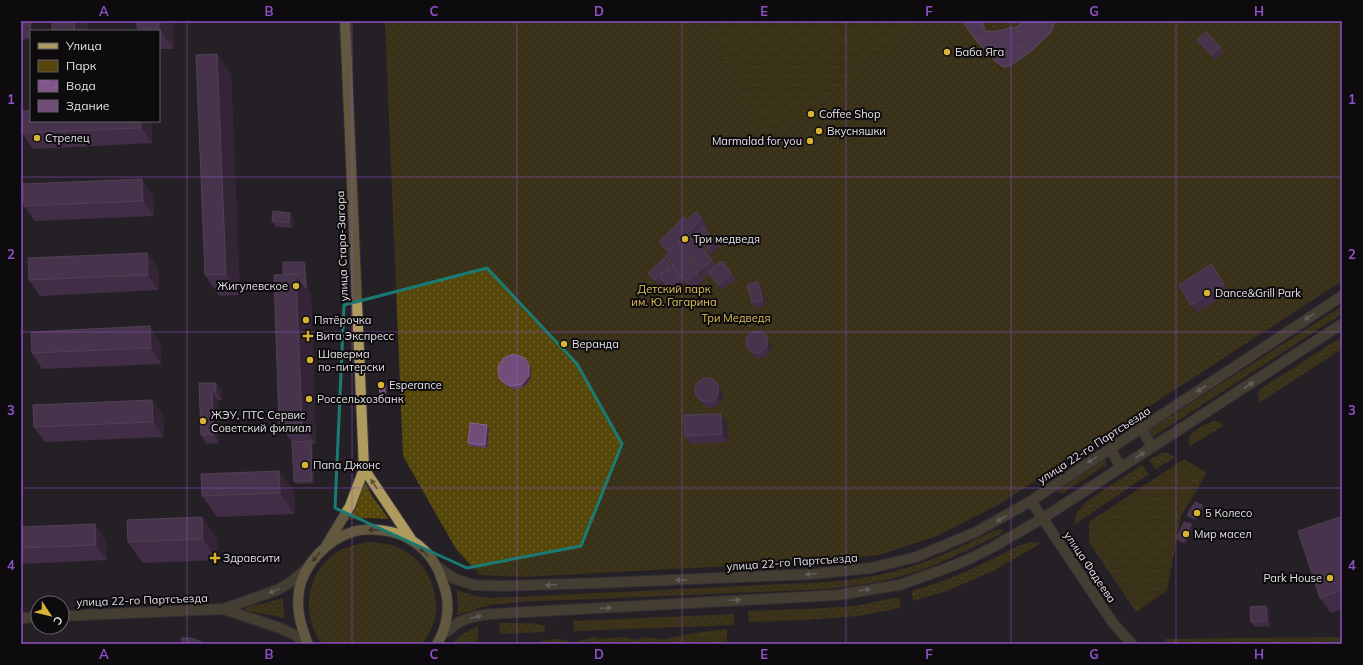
<svg xmlns="http://www.w3.org/2000/svg" width="1363" height="665" viewBox="0 0 1363 665" font-family="Mulish,sans-serif">
	<defs>
		<pattern id="green-dots" width="8" height="8" patternUnits="userSpaceOnUse"><rect width="8" height="8" fill="#55460a"/><path d="M2 2h.1M6 6h.1" fill="none" stroke="#6d602e" stroke-width="1.8" stroke-linecap="round"/></pattern>
		<pattern id="forest-crowns" width="20" height="18" patternUnits="userSpaceOnUse"><rect width="20" height="18" fill="#55460a"/><path d="M2 6a3 3 0 1 1 6 0M12 15a3 3 0 1 1 6 0" fill="none" stroke="#6d602e"/></pattern>
		<pattern id="water-ripples" width="26" height="14" patternUnits="userSpaceOnUse"><rect width="26" height="14" fill="#82558c"/><path d="M2 4q2-2 4 0t4 0M15 11q2-2 4 0t4 0" fill="none" stroke="#946d9c"/></pattern>
	</defs>
	<rect width="100%" height="100%" fill="#252026"/>
	<path fill="url(#green-dots)" d="M385,21H1342V281L998,505L937,536L879,555L825,561L522,577L480,575L456,549L403,456Z
		M1342,306V314L1154,436L1149,435V430Z
		M1342,337V349L1259,403L1258,393L1262,388L1340,338Z
		M1215,421L1220,422L1223,426L1190,446C1189,443 1188,440 1190,437C1192,430 1209,422 1215,421Z
		M1166,452L1175,457L1156,469L1149,460L1161,453Z
		M1104,460L1107,461L1106,465L1063,493L1058,492L1060,488Z
		M1142,465L1149,474L1074,525L1077,512L1087,501Z
		M364,480L372,496L389,519L368,518L349,520L355,509Z
		M998,529L1002,530L1001,534C980,544 960,554 939,563C905,578 866,585 828,589L519,602L489,605L457,615L458,607L457,590L475,596L490,598L828,582C864,579 900,572 935,558C956,550 977,538 998,529Z
		M369,542C379,543 389,543 399,548C426,559 442,593 434,622C431,630 427,637 423,644H322C300,615 306,570 339,551C348,546 358,544 369,542Z
		M1032,542L1041,543L995,570L947,591L913,601L912,591C939,583 965,573 990,560C1006,553 1014,545 1032,542Z
		M899,597L901,608L858,616L806,620L749,622L748,611L807,609L855,606Z
		M283,598L284,618L276,616L246,611L245,606L266,603Z
		M734,614V625L574,631L573,621Z
		M499,623H533L545,626V632L500,634Z
		M478,626V640L475,644H452C459,635 468,631 478,626Z"/>
	<path fill="url(#forest-crowns)" d="M708,21H911L910,29L767,142Z
		M1184,459L1207,473L1181,516L1167,591L1136,612L1089,542V522Z
		M727,629V644H531C544,641 560,635 572,643L595,637L598,639L624,637L637,640L643,637L654,638L660,640L695,633Z
		M1342,637V644H1165V639Z"/>
	<path fill="url(#water-ripples)" stroke="#a07fa7" d="M963,21H982L985,31C997,34 1006,27 1018,27L1020,23V21H1054C1054,24 1053,27 1052,30C1047,38 1012,69 1004,67C994,64 968,31 963,21Z"/>
	<g fill="none" stroke-linecap="round" stroke-linejoin="round">
		<defs>
			<path id="minor" d="M1141,428L1152,447
				M1110,449L1121,467
				M1031,501L1113,623L1132,644
				M436,566L455,579L474,585L502,586L600,583L814,574L871,568L916,557L976,532L1031,501L1342,296
				M223,609L280,628L295,635L307,644
				M62,616L223,609L277,590L291,582L306,569
				M21,618L38,617
				M442,635L459,622L476,616L491,614L838,595L899,585L942,570L967,560L993,547L1043,518L1342,324"/>
			<path id="major" d="M364,469L411,539
				M326,546L350,506L364,469L345,21
				M308,644C301,626 296,611 299,591C303,565 327,540 352,532C368,527 396,530 411,540C420,545 431,556 436,566C439,571 441,577 443,583C451,603 448,626 437,644"/>
		</defs>
		<use href="#minor" stroke="#403b41" stroke-width="12"/>
		<use href="#major" stroke="#403b41" stroke-width="12"/>
		<use href="#minor" stroke="#685f42" stroke-width="10"/>
		<use href="#major" stroke="#ae9b5d" stroke-width="10"/>
	</g>
	<path fill="#643c6d" d="M21,21H32V31H31V39L21,40Z
		M173,21L174,49H159V31H139L137,28Z
		M1197,40L1220,47L1224,52L1215,60L1201,45Z
		M217,54L231,75L240,295L219,296L205,275Z
		M31,121H151L152,143L33,149L22,133Z
		M153,194L154,216L35,221L24,206Z
		M294,218L293,228L276,227L272,221Z
		M702,218L708,226L705,229L719,248L711,254L697,237L695,239L716,265L722,261L736,280L722,290L710,275L705,278L683,250L682,251L704,280L692,290L674,268L685,283L674,291L671,292L662,281L658,285L648,273L664,258L671,267L673,266L665,256L668,254L659,242L687,220Z
		M147,253L158,268L159,290L40,296L29,280Z
		M304,262L306,265L308,291L311,295L316,444H313L314,483L296,484L294,481L292,442L279,424L283,275Z
		M1211,264L1229,292L1197,313L1191,305Z
		M758,282L761,287L766,305L756,308L752,303Z
		M763,333L771,345L770,352L765,358H758L752,355L749,349Z
		M160,342L161,364L42,369L32,353Z
		M527,361L531,368V378L524,387L513,389L504,384L499,377Z
		M199,383H216L222,391V400H218L219,443L206,444L201,435Z
		M385,383L387,386V397H382L380,394Z
		M717,383L720,388L723,396L721,403L714,407L710,408L703,405L699,399Z
		M721,414L727,422L728,442L691,444L685,436Z
		M163,415L164,437L45,442L34,427Z
		M489,428L487,448L470,446L468,443Z
		M294,492L295,514L217,517L202,496Z
		M1204,508L1196,521L1189,517L1187,515Z
		M1342,514V609L1331,613L1320,598L1340,517Z
		M21,527L106,539L107,560L21,564Z
		M1193,527L1186,544L1179,541L1177,538Z
		M217,538L218,560L143,563L128,542Z
		M1266,606L1270,611V626L1255,627L1251,622Z"/>
	<path fill="#45294b" d="M30,21H32V31H31V37Z
		M74,21H88V31H75Z
		M159,21H173L174,49L159,28Z
		M217,54L231,75L240,295L226,274Z
		M141,121H151V122L152,143L141,128Z
		M142,179L153,194L154,216L143,201Z
		M290,213L294,218L293,228L289,223Z
		M147,253L158,268L159,290L148,275Z
		M304,262L306,265L308,291L311,295L316,444L302,423L296,274Z
		M758,282L761,287L766,305L763,300Z
		M150,326L160,342L161,364L151,348Z
		M767,339L771,345L770,352L767,347Z
		M527,361L531,368V378L524,387L522,384Z
		M216,383L222,391V400L216,392Z
		M385,383L387,386V397L385,394Z
		M717,383L720,388L723,396L721,403L717,398Z
		M212,392L218,400L219,443L214,435Z
		M152,400L163,415L164,437L153,422Z
		M721,414L727,422L728,442L722,434Z
		M487,425L489,428L487,448L485,445Z
		M311,441L313,444L314,483L312,480Z
		M279,471L294,492L295,514L280,493Z
		M1202,505L1204,508L1196,521L1194,518Z
		M202,517L217,538L218,560L203,539Z
		M95,524L106,539L107,560L96,545Z
		M1191,524L1193,527L1186,544L1184,541Z
		M1266,606L1270,611V626L1267,621Z"/>
	<path fill="#724d7a" stroke="#84658b" d="M21,21H30L31,36L21,37Z
		M52,21H74L75,31H52Z
		M137,21H159V28H137Z
		M1206,32L1220,47L1211,55L1197,40Z
		M217,54L226,274L205,275L196,55Z
		M21,111H31V121H141V128L22,133Z
		M142,179L143,201L24,206L23,184Z
		M273,211L290,213L289,223L272,221Z
		M696,212L702,218L668,252L659,242L684,217L687,220Z
		M703,226L715,242L707,249L695,233Z
		M691,233L712,260L700,270L678,243Z
		M678,246L699,272L686,282L665,256Z
		M147,253L148,275L29,280L28,258Z
		M664,258L670,266L654,280L648,273Z
		M722,261L732,274L718,285L708,271Z
		M283,262H304L306,288L296,274L283,275Z
		M1211,264L1224,284L1191,305L1179,285Z
		M673,266L681,278L671,286H667L661,279V275Z
		M296,274L302,423L279,424L274,275Z
		M758,282L763,300L752,303L747,285Z
		M150,326L151,348L32,353L31,332Z
		M746 342a11 11 0 1 1 22 0a11 11 0 1 1-22 0Z
		M513,354L523,357L527,361L529,366V376L522,384L511,386L502,381L499,377L498,366L504,358Z
		M695 390a12 12 0 1 1 24 0a12 12 0 1 1-24 0Z
		M199,383H216V392H212L214,435H201Z
		M379,383H385V394H380Z
		M152,400L153,422L34,427L33,405Z
		M721,414L722,434L685,436L684,415Z
		M470,423L487,425L485,445L468,443Z
		M311,441L312,480L294,481L292,442Z
		M279,471L280,493L202,496L201,474Z
		M1195,502L1202,505L1194,518L1187,515Z
		M1342,514V590L1320,598L1298,531L1340,517Z
		M202,517L203,539L128,542L127,520Z
		M1184,522L1191,524L1184,541L1177,538Z
		M95,524L96,545L21,548V527Z
		M1266,606L1267,621L1251,622L1250,607Z
		M181,638H191L207,644H182Z"/>
	<defs><path id="oneway-solid" d="M-6-.8H1V-3.2L6.5 0L1 3.2V.8H-6Z"/></defs>
	<g fill="#ada79c">
		<use href="#oneway-solid" transform="translate(1309 317) rotate(147)"/>
		<use href="#oneway-solid" transform="translate(1249 385) rotate(-33)"/>
		<use href="#oneway-solid" transform="translate(1201 389) rotate(147)"/>
		<use href="#oneway-solid" transform="translate(1140 455) rotate(-33)"/>
		<use href="#oneway-solid" transform="translate(1092 460) rotate(147)"/>
		<use href="#oneway-solid" transform="translate(1001 519) rotate(150)"/>
		<use href="#oneway-solid" transform="translate(811 574) rotate(176)"/>
		<use href="#oneway-solid" transform="translate(681 580) rotate(178)"/>
		<use href="#oneway-solid" transform="translate(551 585) rotate(178)"/>
		<use href="#oneway-solid" transform="translate(865 590) rotate(-10)"/>
		<use href="#oneway-solid" transform="translate(274 591) rotate(158)"/>
		<use href="#oneway-solid" transform="translate(735 600) rotate(-3)"/>
		<use href="#oneway-solid" transform="translate(606 608) rotate(-3)"/>
		<use href="#oneway-solid" transform="translate(476 617) rotate(-14)"/>
	</g>
	<g fill="#5e5336">
		<use href="#oneway-solid" transform="translate(374 484) rotate(-123)"/>
		<use href="#oneway-solid" transform="translate(374 530) rotate(179)"/>
		<use href="#oneway-solid" transform="translate(424 552) rotate(-135)"/>
		<use href="#oneway-solid" transform="translate(316 557) rotate(130)"/>
	</g>
	<path d="M0 0H1363V665H0ZM487,268L577,364L622,444L581,546L467,568L335,508L344,305Z" fill="#252026" fill-opacity=".55" fill-rule="evenodd"/>
	<path fill="none" stroke="#1a7b74" stroke-width="3" stroke-linejoin="round" d="M487,268L577,364L622,444L581,546L467,568L335,508L344,305Z"/>
	<path fill="none" stroke="#9050c7" stroke-width="1" stroke-opacity="0.55" d="M187,21V644M352,21V644M517,21V644M682,21V644M846,21V644M1011,21V644M1176,21V644M21,177H1342M21,332H1342M21,488H1342"/>
	<g fill="#d7b434" stroke="#0d0b0e" stroke-width="1.5">
		<circle cx="947" cy="52" r="4"/>
		<circle cx="811" cy="114" r="4"/>
		<circle cx="819" cy="131" r="4"/>
		<circle cx="37" cy="138" r="4"/>
		<circle cx="810" cy="141" r="4"/>
		<circle cx="685" cy="239" r="4"/>
		<circle cx="296" cy="286" r="4"/>
		<circle cx="1207" cy="293" r="4"/>
		<circle cx="306" cy="320" r="4"/>
		<path d="M306 330h4v4h4v4h-4v4h-4v-4h-4v-4h4z"/>
		<circle cx="564" cy="344" r="4"/>
		<circle cx="310" cy="360" r="4"/>
		<circle cx="381" cy="385" r="4"/>
		<circle cx="309" cy="399" r="4"/>
		<circle cx="203" cy="421" r="4"/>
		<circle cx="305" cy="465" r="4"/>
		<circle cx="1197" cy="513" r="4"/>
		<circle cx="1186" cy="534" r="4"/>
		<path d="M213 552h4v4h4v4h-4v4h-4v-4h-4v-4h4z"/>
		<circle cx="1330" cy="578" r="4"/>
	</g>
	<g text-anchor="middle" stroke-width="4" stroke-linejoin="round" paint-order="stroke">
		<g font-size="11" fill="#e5e2e6" stroke="#0d0b0e" text-anchor="start">
			<text x="955" y="56">Баба Яга</text>
			<text x="819" y="118">Coffee Shop</text>
			<text x="827" y="135">Вкусняшки</text>
			<text x="45" y="142">Стрелец</text>
			<text x="802" y="145" text-anchor="end">Marmalad for you</text>
			<text x="693" y="243">Три медведя</text>
			<text x="288" y="290" text-anchor="end">Жигулевское</text>
			<text x="1215" y="297">Dance&amp;Grill Park</text>
			<text x="314" y="324">Пятёрочка</text>
			<text x="316" y="340">Вита Экспресс</text>
			<text x="572" y="348">Веранда</text>
			<text x="318" y="358">Шаверма<tspan x="318" dy="13">по-питерски</tspan></text>
			<text x="389" y="389">Esperance</text>
			<text x="317" y="403">Россельхозбанк</text>
			<text x="211" y="419">ЖЭУ, ПТС Сервис<tspan x="211" dy="13">Советский филиал</tspan></text>
			<text x="313" y="469">Папа Джонс</text>
			<text x="1205" y="517">5 Колесо</text>
			<text x="1194" y="538">Мир масел</text>
			<text x="223" y="562">Здравсити</text>
			<text x="1322" y="582" text-anchor="end">Park House</text>
		</g>
		<g font-size="11" fill="#e5e2e6" stroke="#0d0b0e">
			<text transform="translate(342 246) rotate(-92)" y="4">улица Стара-Загора</text>
			<text transform="translate(1094 445) rotate(-33)" y="4">улица 22-го Партсъезда</text>
			<text transform="translate(792 562) rotate(-4)" y="4">улица 22-го Партсъезда</text>
			<text transform="translate(1090 567) rotate(56)" y="4">улица Фадеева</text>
			<text transform="translate(142 600) rotate(-2)" y="4">улица 22-го Партсъезда</text>
		</g>
		<g font-size="11" fill="#e0c158" stroke="#0d0b0e">
			<text x="674" y="293">Детский парк<tspan x="674" dy="13">им. Ю. Гагарина</tspan></text>
			<text x="736" y="322">Три Медведя</text>
		</g>
	</g>
	<rect width="1363" height="665" fill="none" stroke="#0d0b0e" stroke-width="44"/>
	<rect x="30" y="30" width="130" height="92" fill="#0d0b0e" stroke="#636164"/>
	<rect x="38" y="43" width="20" height="6" fill="#ae9b5d" stroke="#636164"/>
	<text x="66" y="50" font-size="12" fill="#e5e2e6">Улица</text>
	<rect x="38" y="60" width="20" height="12" fill="#55460a" stroke="#636164"/>
	<text x="66" y="70" font-size="12" fill="#e5e2e6">Парк</text>
	<rect x="38" y="80" width="20" height="12" fill="url(#water-ripples)" stroke="#636164"/>
	<text x="66" y="90" font-size="12" fill="#e5e2e6">Вода</text>
	<rect x="38" y="100" width="20" height="12" fill="#724d7a" stroke="#636164"/>
	<text x="66" y="110" font-size="12" fill="#e5e2e6">Здание</text>
	<g transform="translate(50 615) rotate(125)"><circle r="19" fill="#0d0b0e" stroke="#636164"/>
	<path d="M0-3L7 15L0 10L-7 15Z" fill="#d7b434"/>
	<text y="-6" font-size="11" font-weight="bold" text-anchor="middle" fill="#e5e2e6">С</text>
	</g>
	<rect x="22" y="22" width="1319" height="621" fill="none" stroke="#9050c7" stroke-width="1.5"/>
	<g font-size="13" text-anchor="middle" font-weight="bold" fill="#9050c7">
		<text x="104" y="16">A</text>
		<text x="269" y="16">B</text>
		<text x="434" y="16">C</text>
		<text x="599" y="16">D</text>
		<text x="764" y="16">E</text>
		<text x="929" y="16">F</text>
		<text x="1094" y="16">G</text>
		<text x="1259" y="16">H</text>
		<text x="11" y="104">1</text>
		<text x="1352" y="104">1</text>
		<text x="11" y="259">2</text>
		<text x="1352" y="259">2</text>
		<text x="11" y="415">3</text>
		<text x="1352" y="415">3</text>
		<text x="11" y="570">4</text>
		<text x="1352" y="570">4</text>
		<text x="104" y="659">A</text>
		<text x="269" y="659">B</text>
		<text x="434" y="659">C</text>
		<text x="599" y="659">D</text>
		<text x="764" y="659">E</text>
		<text x="929" y="659">F</text>
		<text x="1094" y="659">G</text>
		<text x="1259" y="659">H</text>
	</g>
</svg>
